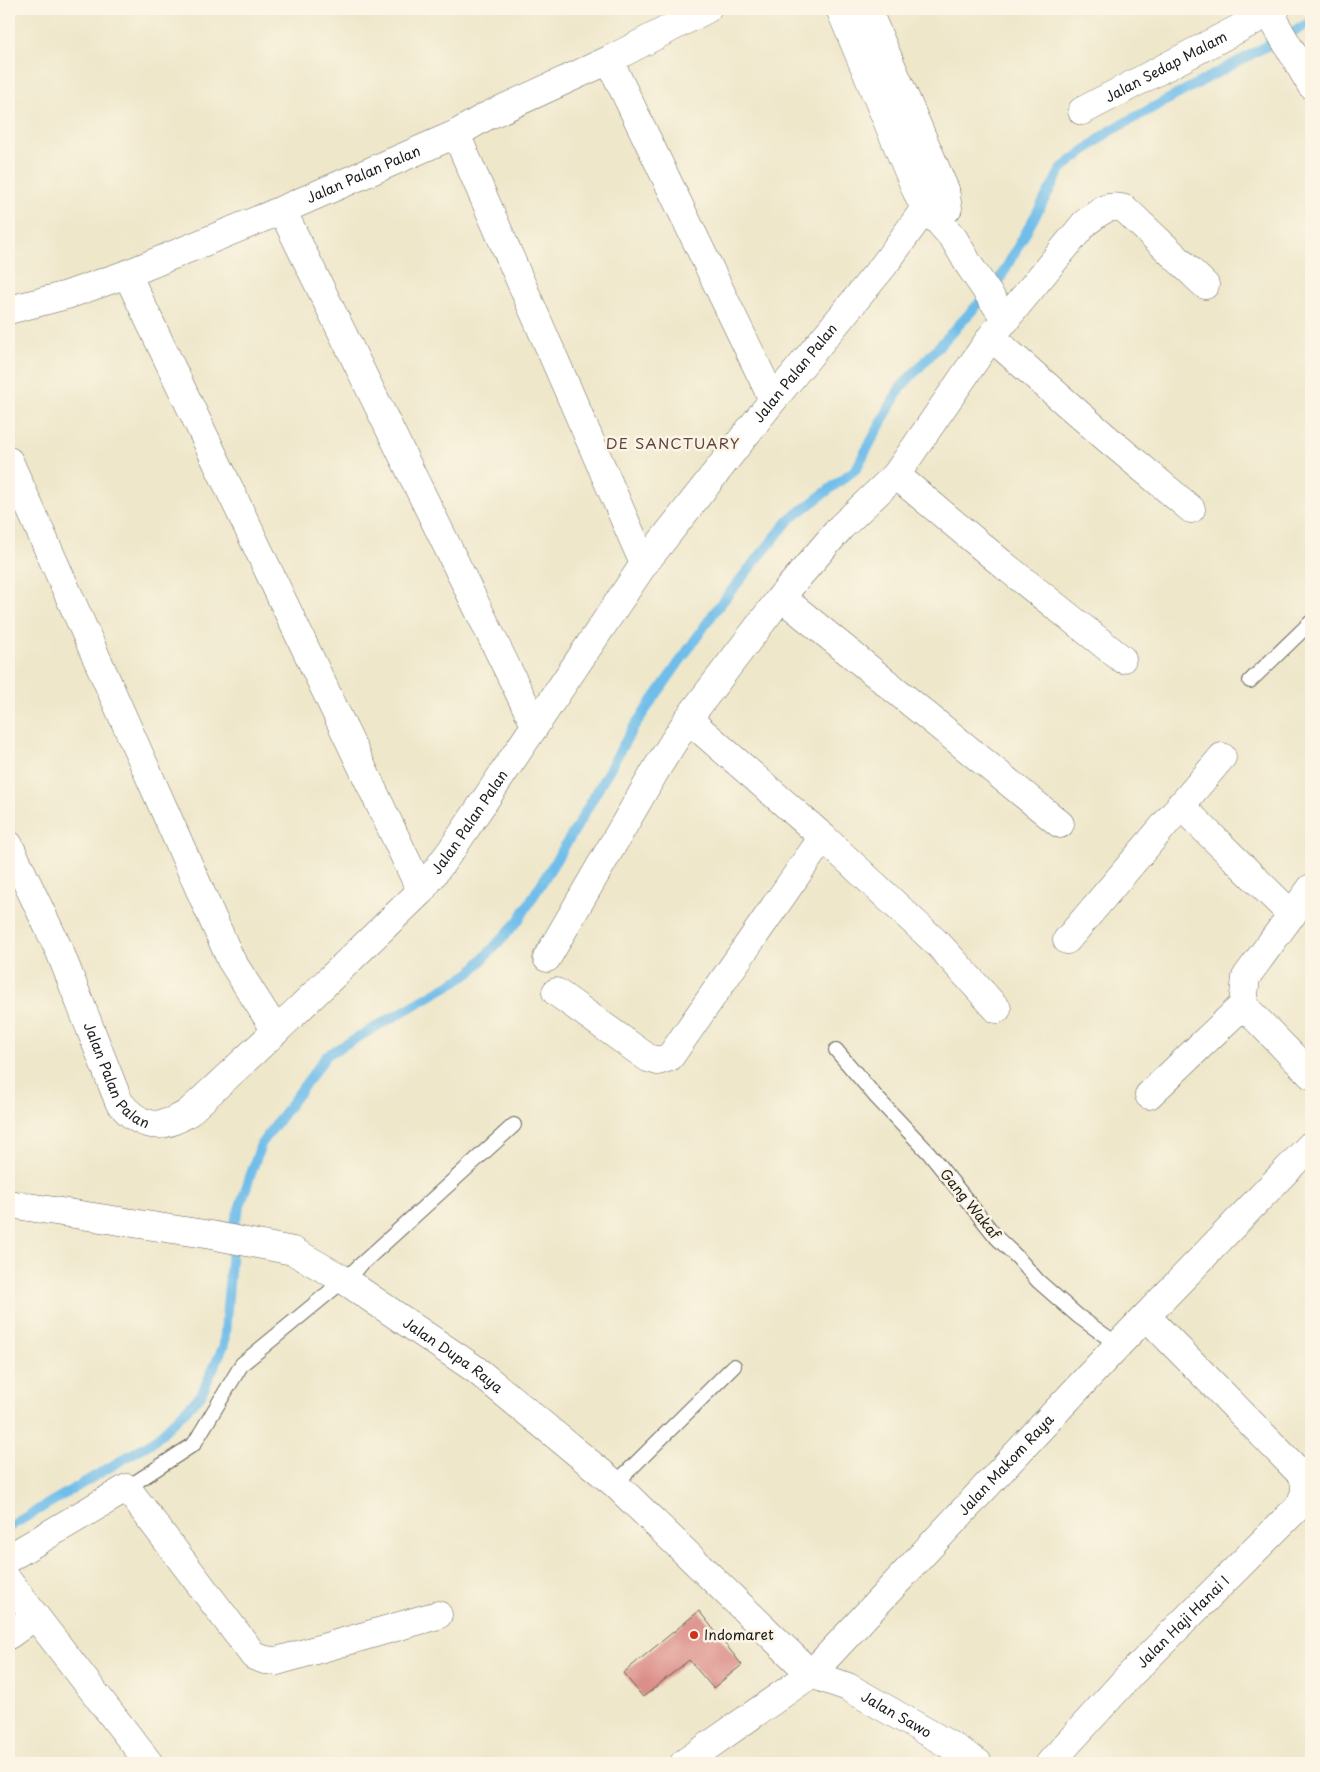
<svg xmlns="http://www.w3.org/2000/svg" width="1320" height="1772" viewBox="0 0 1320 1772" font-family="'Playpen Sans',sans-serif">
	<rect width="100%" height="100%" fill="#fcf5e5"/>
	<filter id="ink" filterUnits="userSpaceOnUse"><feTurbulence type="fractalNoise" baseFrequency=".02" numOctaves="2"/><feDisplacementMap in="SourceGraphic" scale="10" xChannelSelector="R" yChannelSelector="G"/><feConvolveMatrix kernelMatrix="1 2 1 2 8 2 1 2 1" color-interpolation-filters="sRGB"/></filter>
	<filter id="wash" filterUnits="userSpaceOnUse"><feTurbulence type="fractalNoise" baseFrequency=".0096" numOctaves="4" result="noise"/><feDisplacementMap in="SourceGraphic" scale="20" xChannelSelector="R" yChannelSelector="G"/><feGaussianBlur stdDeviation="1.12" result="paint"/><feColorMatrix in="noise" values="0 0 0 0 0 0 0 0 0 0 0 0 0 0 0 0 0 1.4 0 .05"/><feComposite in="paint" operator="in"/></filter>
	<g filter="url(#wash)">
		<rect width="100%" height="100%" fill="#eee7ca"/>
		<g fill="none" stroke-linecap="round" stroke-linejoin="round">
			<path stroke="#70bdea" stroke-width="10" d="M9,1527L154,1441L201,1395L224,1345L234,1224L261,1144L327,1055L470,973L518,921L576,828L633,728L718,607L789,520L856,469L900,388L997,284L1062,168L1110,131L1311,22"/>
		</g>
		<g id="blocks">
			<path fill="#dc8f8a" d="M699,1611L742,1665L713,1688L689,1660L643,1697L623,1673Z"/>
		</g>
	</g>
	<g filter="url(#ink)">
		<use href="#blocks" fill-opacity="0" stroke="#666359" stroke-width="1"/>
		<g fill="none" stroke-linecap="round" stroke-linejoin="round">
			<defs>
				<path id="service" d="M1250,681L1311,622
					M836,1050L877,1098L929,1153L997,1238L1018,1258L1038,1281L1078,1316L1118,1345
					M615,1484L734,1366
					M127,1488L194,1444L242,1364L344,1280L514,1125"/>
				<g id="minor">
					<path d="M840,9L919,197L926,207L954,239L969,265L1006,320"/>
					<path d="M867,9L945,190L948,208"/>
					<path d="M1269,13L1311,85"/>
					<path d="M609,60L773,400"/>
					<path id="s1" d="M1082,111L1276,9"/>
					<path d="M456,134L644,564"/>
					<path d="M282,210L535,725"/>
					<path d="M127,274L421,891"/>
					<path id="s2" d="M9,310L67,295L127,274L282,210L456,134L485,117L609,60L707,9"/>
					<path d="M991,337L1104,436L1191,509"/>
					<path d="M9,461L231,960L276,1031"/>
					<path d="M896,475L1005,566L1122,659"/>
					<path d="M781,597L1060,824"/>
					<path d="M688,719L823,837L941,947L997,1009"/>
					<path d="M1180,805L1292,915"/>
					<path id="s3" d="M9,845L60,952L119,1102C140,1128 160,1131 188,1113L276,1031L421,891L452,849L644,564L773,400L884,265L926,207L945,190"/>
					<path d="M1311,888L1246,977L1243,1005L1311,1075"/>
					<path d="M1067,940L1222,757"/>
					<path d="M547,958L657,768L688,719L781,597L841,527L896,475L991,337L1085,223C1099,213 1107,203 1125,209L1205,285"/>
					<path d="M556,992L648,1058L658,1061L670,1057L823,837"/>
					<path d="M1149,1095L1243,1005"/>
					<path id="s4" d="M9,1204L211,1235L293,1251L344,1280L475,1369L615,1484L811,1674L848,1687L960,1751L978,1763"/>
					<path d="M1147,1317L1304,1477"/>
					<path d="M9,1558L127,1488L254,1656L265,1660L277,1661L438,1615"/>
					<path d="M9,1582L149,1763"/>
					<path d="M9,1635L35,1616"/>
					<path id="s5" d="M684,1763L811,1674L1118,1345L1311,1145"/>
					<path id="s6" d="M1050,1763L1131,1674L1300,1505L1305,1492L1304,1477"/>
				</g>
			</defs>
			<use href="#service" stroke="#666359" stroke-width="16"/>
			<use href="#minor" stroke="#666359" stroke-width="29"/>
			<use href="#service" stroke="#fff" stroke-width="14"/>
			<use href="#minor" stroke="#fff" stroke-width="28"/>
		</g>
	</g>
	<circle fill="#c8321e" stroke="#fcf5e5" stroke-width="2" cx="694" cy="1635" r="5"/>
	<g text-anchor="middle" stroke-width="5" stroke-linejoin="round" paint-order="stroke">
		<g font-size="14" fill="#1c1c1c" stroke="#fcf5e5">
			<text dy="5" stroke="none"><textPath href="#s1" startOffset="95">Jalan Sedap Malam</textPath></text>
			<text dy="5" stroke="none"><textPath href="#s2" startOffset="380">Jalan Palan Palan</textPath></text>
			<text dy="5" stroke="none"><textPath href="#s3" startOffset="1320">Jalan Palan Palan</textPath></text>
			<text dy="5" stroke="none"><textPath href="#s3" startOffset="765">Jalan Palan Palan</textPath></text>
			<text dy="5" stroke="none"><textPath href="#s3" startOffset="256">Jalan Palan Palan</textPath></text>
			<text transform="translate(970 1204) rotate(51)" y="5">Gang Wakaf</text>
			<text dy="5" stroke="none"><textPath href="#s4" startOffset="479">Jalan Dupa Raya</textPath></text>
			<text dy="5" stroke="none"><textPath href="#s5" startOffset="441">Jalan Makom Raya</textPath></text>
			<text dy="5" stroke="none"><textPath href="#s6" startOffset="194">Jalan Haji Hanai I</textPath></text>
			<text dy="5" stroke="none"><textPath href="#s4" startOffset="1054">Jalan Sawo</textPath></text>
		</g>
		<g font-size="14" fill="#1c1c1c" stroke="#fcf5e5" text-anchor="start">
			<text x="704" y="1640">Indomaret</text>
		</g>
		<g font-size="15" letter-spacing="1" fill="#5f4442" stroke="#fcf5e5">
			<text x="673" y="449">DE SANCTUARY</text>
		</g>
	</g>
	<rect width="1320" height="1772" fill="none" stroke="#fcf5e5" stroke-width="30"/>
</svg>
